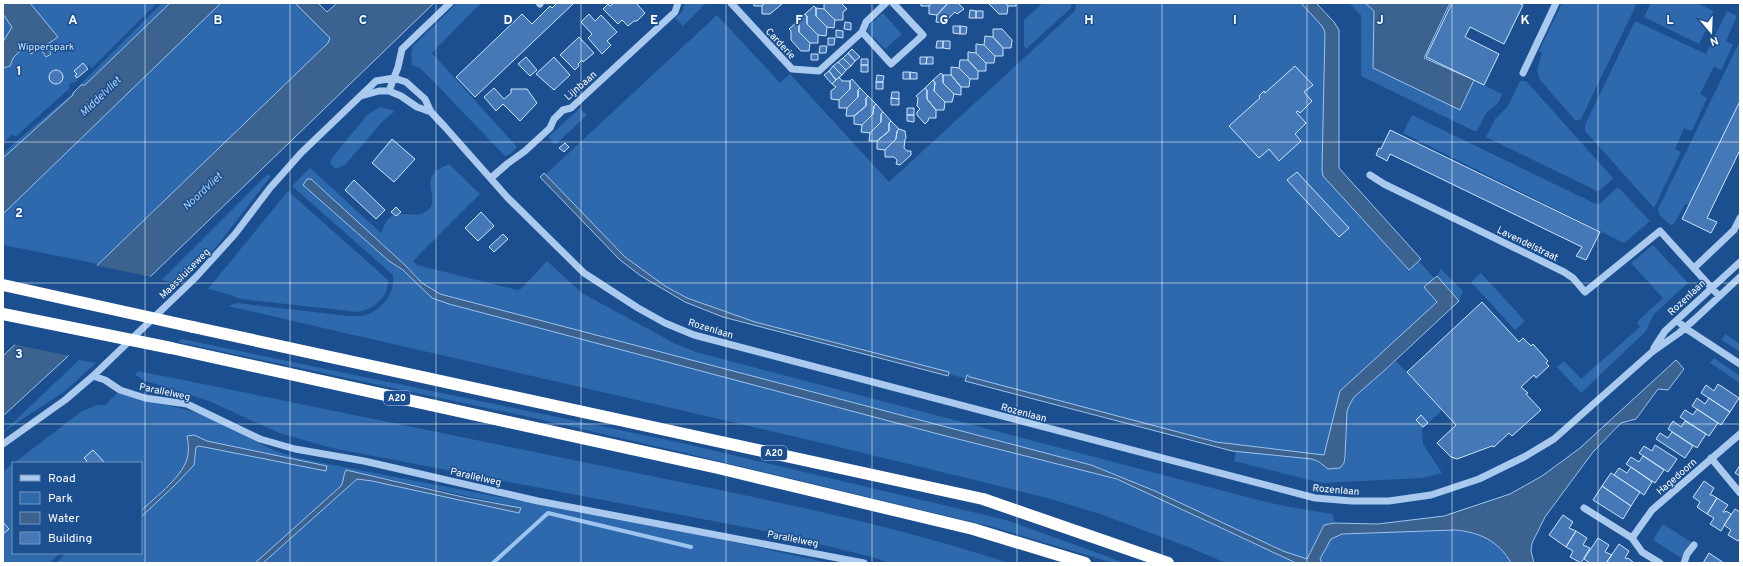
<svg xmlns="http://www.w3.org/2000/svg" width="1743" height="566" viewBox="0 0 1743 566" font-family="Overpass,sans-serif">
	<rect width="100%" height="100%" fill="#1b4f8f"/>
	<path fill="#2e69ad" d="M3,3H157L92,68L89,65L76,78L78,80L74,83L72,82L68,86L70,88L15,137L13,134L3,143Z
		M162,3H170L85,85H81V84Z
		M221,3H295L330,38L328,43L98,264L3,245V214Z
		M457,3H481L432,53L517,147L510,154L505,156L436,84L420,68L412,65L411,54L413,46Z
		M684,3H706L683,26L675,18L683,11Z
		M1043,3L1071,4V8L1026,49L1024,46V20Z
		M1076,3H1306L1332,30L1334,167L1453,299L1344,396L1329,459L1219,445L746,321L699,305L637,269L545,175L717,15L780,83L790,74L889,182L1075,11Z
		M1349,3H1365L1374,11L1373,68L1460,110L1474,80L1502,94L1499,102L1486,113L1477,131H1474L1361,76V15Z
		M1562,3H1637L1581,119L1578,120H1575L1540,80L1537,70L1542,53L1539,51Z
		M1651,3H1697L1715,12L1699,44L1644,17Z
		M1727,11L1737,16L1726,41L1733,45L1721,70L1714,66L1700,94L1707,98L1692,131L1684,128L1675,149L1681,152L1654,208L1585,131V125L1635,21L1706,54Z
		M883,13L902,34L885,49L868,32V26Z
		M1740,41V101L1689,205L1685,204L1674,224L1670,225L1659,214L1658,209Z
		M1520,81H1525L1527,82L1612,177L1613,179L1600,190L1597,191L1486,137L1495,119L1508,106Z
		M73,93V95L3,158V154L11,146Z
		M380,107L392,110L395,111L382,122L345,165L335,169L330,163L332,158L367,115Z
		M580,108L587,115L555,145L548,137Z
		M1412,115L1598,205L1618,187L1650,221L1624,243L1403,133Z
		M449,164L480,194L413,261L417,265L517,290L521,289L547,261L582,293L676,344L696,352L1258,500L1290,507L1332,514L1335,523L1324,525L1307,559L1283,551L1155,491L1091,465L440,294L422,283L406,266L311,179L303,185L389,261L449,304L938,434L1117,479L1296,563H1226L1186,546L1100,514L1051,499C778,430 502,370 228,306L237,303L348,316C352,316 357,316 361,316C379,313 396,294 393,275L292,186L310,168L381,233C383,229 385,222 388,219C400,208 415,220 427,211C439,202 426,187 432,176C435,170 443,167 449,164Z
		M268,174L271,176L217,246L181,284L162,280Z
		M288,191L388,280C389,297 374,309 358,312L240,299L228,294L208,289Z
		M1653,245L1688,283L1654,314L1646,331L1581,393L1557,367L1564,361L1581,379L1640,327L1637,322L1663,298L1631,263Z
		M1441,269L1463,291L1459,301L1437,276Z
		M1481,273L1525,321L1515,330L1471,282Z
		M1725,334L1740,344V352L1722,340Z
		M182,339L682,443L1006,520L1125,563H1113L993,527L685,453L534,418L178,342Z
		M1714,358L1740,376V383L1710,363Z
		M79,360L96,363L65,391L3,432Z
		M1396,361L1443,409L1422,429L1423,444L1442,473L1422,478L1322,483L1234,461L1236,451L1312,459L1328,469L1345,463L1347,411L1350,404L1354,397Z
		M138,371C298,403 457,436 617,469C748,496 881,521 1009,563H889L872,557L770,532L332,448L279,433L209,401L146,381L135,375Z
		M117,393L188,410L210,418L273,450L297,458L499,497L642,522L830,563H263L357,479L372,481L519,513L521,508L346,470C343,475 344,481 341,486L255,563H56L66,553H141V517L176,484L194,465L196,447L199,446L326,471L327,466L207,441L194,435L187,436C188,446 189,454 186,464C182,476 151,501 141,511V463H14L82,411L98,405H105Z
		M13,464V553H60L50,563H3V471Z
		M1663,524L1691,542L1681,558L1653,540Z
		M1434,530C1467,530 1493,532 1511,563H1322L1320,559L1331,539L1342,534Z"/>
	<path fill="#3c6290" stroke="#9cc4f0" d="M3,3H30L58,37L46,45L51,54L46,57L40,48L31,54L23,48L13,58L10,66L3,68V42L12,27L3,14Z
		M170,3H221L3,214V158L73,95V93L81,85H85Z
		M295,3H318L327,12L337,3H434L65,359L3,416V356L328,43L330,38Z
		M1301,3H1316L1334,22L1339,30V168L1421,259L1409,270L1323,176L1322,170L1325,32L1322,26Z
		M1365,3H1450L1424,58L1474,80L1460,110L1373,68L1374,11Z
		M544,173L625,257L665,286L687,298L755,322L949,372L948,376L723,317L685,302L641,276L620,260L540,177Z
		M307,179H311L406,266L422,283L440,294L1091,465L1155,491L1283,551L1307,559L1324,525L1335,523L1378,524L1444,516L1510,494L1542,476L1580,448L1676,360L1684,369L1668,390L1658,389L1636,419L1621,423L1593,452L1545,517L1532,543L1531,551L1534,563H1511C1499,541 1479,532 1455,530L1342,534L1331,539L1320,559L1322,563H1296L1117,479L938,434L449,304L432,298L403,270L389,261L303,185Z
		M1437,276L1459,301L1385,370L1354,397L1350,404L1347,411L1345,457L1344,463L1340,468L1328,469L1319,462L1312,459L1232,451L965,381L967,375L970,377L1216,442L1324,455L1340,391L1437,302L1424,287Z
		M194,435L207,441L327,466L326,471L199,446L196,447L194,465L176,484L141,517V511C155,497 186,475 188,454C189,448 188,442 187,436Z
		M346,470L467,498L521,508L519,513L372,481L357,479L263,563H255L341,486C344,481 343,475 346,470Z"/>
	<path fill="#1b4f8f" d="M94,265L152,277L71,356L12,344Z"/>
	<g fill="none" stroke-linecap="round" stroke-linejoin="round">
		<path stroke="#9cc4f0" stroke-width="4" d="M493,563L548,513L691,547"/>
	</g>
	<path fill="#4478b7" stroke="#cfe3fa" d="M557,3H574L475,97L456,77L522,14L532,24L550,6L552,8Z
		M614,3H636L645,13L637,21H634L628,26L622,20L618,24L603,9L608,4L610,6Z
		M754,3H765L762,6H754Z
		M765,3H782V4L770,14H762V6Z
		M824,3H841L847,9L843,12V20H835L824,9Z
		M921,3H932L929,6H921Z
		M932,3H948L937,15L929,14V6Z
		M948,3H958L964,9L957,14L955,12L944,23L936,22L937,15Z
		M988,3H1005L1008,6L1007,14H999Z
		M1005,3H1016V6H1008Z
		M1452,3H1518L1523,5L1504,44L1470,27L1465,37L1499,54L1484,85L1426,57Z
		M814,6L816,8V16L827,27L826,36L818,35L807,24V16L805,14Z
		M816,8L824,9L835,20L834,28L827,27L816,16Z
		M970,10L976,11V18H969Z
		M976,11H983V18H976Z
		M589,14L595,21L601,15L617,32L607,41L611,45L602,54L588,38L592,34L581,22Z
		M805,14L807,16V24L818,35V43H810L799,32V24L797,22Z
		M797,22L799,24V32L810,43L809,51H801L791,40V31L789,29Z
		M845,22L851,23V30L844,29Z
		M953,26H960V34L953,33Z
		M960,26L967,27L966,34H960Z
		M993,29H1002L1012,40L1011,48H1003L993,37Z
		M836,30L843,31V38L836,37Z
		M985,36L993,37L1003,48V56H995L984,45Z
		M579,37L594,53L583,62L582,60L578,64L579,66L575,70L560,55Z
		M828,38H835L834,45H828Z
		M937,41H943V48H936Z
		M943,41H950V49L943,48Z
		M976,44L984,45L995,56L994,63H986L976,53Z
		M820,46H827L826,53H819Z
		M852,49L860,57L855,61L848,53Z
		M968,52L976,53L986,63V71H978L968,60Z
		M848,53L855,61L851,66L843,58Z
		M811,54H818V60H811Z
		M526,57L537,70L530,76L518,64Z
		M554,57L570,75L554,90L536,74Z
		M920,57H927L926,64H920Z
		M927,57H933V64H926Z
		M843,58L851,66L846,70L838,62Z
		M861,59H868V65H861Z
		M960,60H968L978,71V79H970L959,68Z
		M838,62L846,70L842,75L833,66Z
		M83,63L88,69L77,78L75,76L77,74L74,71Z
		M861,65H868V72H861Z
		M833,66L842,75L836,80L829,71Z
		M1295,66L1313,85L1304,92L1312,101L1300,113L1298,111L1296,112L1306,123L1295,134L1301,141L1279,161L1269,149L1259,158L1229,126L1260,98L1259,96L1264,91L1265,93Z
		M951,67L959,68L970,79L969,87H961L951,75Z
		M49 77a7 7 0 1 1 14 0a7 7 0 1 1-14 0Z
		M829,71L836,80L832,84L824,75Z
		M903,72H910V79H903Z
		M910,72L917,73V79H910Z
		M941,73L943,75V83L954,94L952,102H945L934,91L935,83L933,80Z
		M877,75L884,76L883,82H876Z
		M943,75H951L961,87V95L954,94L943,83Z
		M839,77L842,81H850V89L839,100L831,99V91L836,87L832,84Z
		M852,79L860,88L858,90V97L847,108H839V100L850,89V81Z
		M933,80L935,83L934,91L945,102L944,110H936L927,99V90L925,88Z
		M876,82H883V89H876Z
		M494,88L504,99L511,93V89H527L537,103L520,121L503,104L496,111L484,97Z
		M860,88L868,96L866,98V106L854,116H846L847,108L858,97V90Z
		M925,88L927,90V99L936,110V118H929L928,121L925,124L917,115V112L920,109L917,106L918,98L916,96Z
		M892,92H899V99L891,98Z
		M868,96L876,104L874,106L873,114L862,125L854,124V116L866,106V98Z
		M891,98L899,99V105H891Z
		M1740,101V150L1707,218L1717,222L1711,233L1682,219Z
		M876,104L883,112L881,114V122L870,133L861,132L862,125L873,114L874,106Z
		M907,108H914V115H907Z
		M883,112L891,121L889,123V131L877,141H869L870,133L881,122V114Z
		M907,115H914V122L907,121Z
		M891,121L899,129L897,131L896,139L885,150L877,149V141L889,131V123Z
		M899,129L905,131L906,138L905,139L904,148L907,151H911V155L900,165L896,164L897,160L894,157H885V150L896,139L897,131Z
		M1390,130L1600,232L1586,260L1576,256L1582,247L1390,154L1387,161L1376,155L1379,148L1381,149Z
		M392,139L415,159L394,182L372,163Z
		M565,143L569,147L564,152L559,148Z
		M1297,172L1349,228L1339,237L1287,180Z
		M354,180L385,210L376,219L345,190Z
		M396,207L401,212L396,216L391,212Z
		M481,212L494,226L478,241L465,228Z
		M503,234L508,239L494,252L489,247Z
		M1482,302L1519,342L1523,338L1531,346L1533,344L1548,361L1546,363L1549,366L1536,378L1534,375L1521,387L1528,393L1526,394L1541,410L1512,436L1509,433L1494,447L1492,446L1457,459L1451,457L1437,443L1456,425L1407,372Z
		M1718,384L1739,398L1730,412L1701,393L1706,385L1714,391Z
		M1697,398L1705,404L1709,398L1730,412L1721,425L1692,406Z
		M1697,409L1718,423L1709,436L1680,417L1685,410L1693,415Z
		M1421,415L1428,423L1423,427L1416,420Z
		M1673,421L1681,427L1685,421L1706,434L1697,448L1668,429Z
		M1672,432L1693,446L1685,458L1656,439L1660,433L1668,438Z
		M1655,445L1677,459L1668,472L1639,453L1644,446L1652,451Z
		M93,450L105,463H84L87,461L84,458Z
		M1643,456L1664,470L1655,483L1626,464L1631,457L1639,462Z
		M1740,465V476L1735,473Z
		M1631,467L1652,482L1644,495L1614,475L1619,468L1627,473Z
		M1611,473L1640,492L1631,506L1602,486Z
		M1704,481L1714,488L1710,495H1712L1717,498L1707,514L1697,507L1700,502L1693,497Z
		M1602,486L1631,506L1623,519L1593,500Z
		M1717,498L1728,505L1723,512H1725L1726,511L1731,514L1721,531L1710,524L1714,518L1707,514Z
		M1735,509L1740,512V538L1738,541L1728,535L1731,530L1724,525Z
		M1563,515L1573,522L1569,528L1576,531L1566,547L1549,535Z
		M3,522L9,529L3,534Z
		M1576,531L1587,538L1583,545L1590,548L1581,563L1570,557L1573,551L1566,547Z
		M1598,538L1609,545L1605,552L1612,555L1606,563H1590L1584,559Z
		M1619,544L1629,551L1625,558L1627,559L1628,558L1633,562L1632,563H1606Z
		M1709,553L1724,563H1703Z"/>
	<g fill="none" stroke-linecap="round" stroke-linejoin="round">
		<path stroke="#a9c9ee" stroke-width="7" d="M539,3L540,4
			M731,3L792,69L819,71L862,32L866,22L886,3
			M862,32L891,64L923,35L893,3
			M1523,73L1556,3
			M389,91L398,67L402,49L450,3
			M361,96L379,91H389L401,96L417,107L431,112
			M1370,175L1384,184L1564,272L1573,278L1585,292L1660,231L1719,296
			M491,178L507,164L525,151L550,128L554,119L563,110L571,108L675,12L678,3
			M1694,268L1734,230L1740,218
			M1677,320L1685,328L1740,364
			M1654,348L1665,331L1740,262
			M93,376L105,380L120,390L145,398L187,404L260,439L295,449L364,461L538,501L864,563
			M3,444L65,400L93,376L196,277L235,234L270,188L301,153L376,81L394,78L406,82L425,99L431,112L445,127L507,197L584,273L638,308L665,323L694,335L1315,498L1352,501H1389L1431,495L1479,479L1524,457L1554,439L1652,352L1679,333L1695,319L1740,277
			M1711,458L1740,493
			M1584,508L1632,538L1642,552L1660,563
			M1632,538L1652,510L1740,434
			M1684,563L1687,554L1694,545"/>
		<path stroke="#fff" stroke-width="12" d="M193,327L983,499L1168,563
			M171,348L718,468L973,529L1085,563"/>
		<path stroke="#fff" stroke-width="12" d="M3,285L193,327
			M3,314L171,348"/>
	</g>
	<path fill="none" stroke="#fff" stroke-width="1" stroke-opacity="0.55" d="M145,3V563M290,3V563M436,3V563M581,3V563M726,3V563M872,3V563M1017,3V563M1162,3V563M1307,3V563M1452,3V563M1598,3V563M3,142H1740M3,283H1740M3,424H1740"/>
	<g text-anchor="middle" stroke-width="3" stroke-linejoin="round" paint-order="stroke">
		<g fill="#1b4f8f" stroke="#bbcadd" stroke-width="1">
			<rect x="384" y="391" width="26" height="14" rx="3"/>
			<rect x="761" y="446" width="26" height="14" rx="3"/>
		</g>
		<g font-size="9" font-weight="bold" fill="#fff">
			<text x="397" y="401">A20</text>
			<text x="774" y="456">A20</text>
		</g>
		<g font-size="10" fill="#fff" stroke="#1b4f8f">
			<text transform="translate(781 43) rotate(47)" y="4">Carderie</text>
			<text transform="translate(580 85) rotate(-41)" y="4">Lijnbaan</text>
			<text transform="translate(1528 243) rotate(26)" y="4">Lavendelstraat</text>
			<text transform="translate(184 273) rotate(-45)" y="4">Maassluiseweg</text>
			<text transform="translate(1686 297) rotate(-43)" y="4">Rozenlaan</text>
			<text transform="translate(711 328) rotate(17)" y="4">Rozenlaan</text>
			<text transform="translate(165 391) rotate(12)" y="4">Parallelweg</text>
			<text transform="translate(1024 412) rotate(15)" y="4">Rozenlaan</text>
			<text transform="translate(476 476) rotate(13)" y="4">Parallelweg</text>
			<text transform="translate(1676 476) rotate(-41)" y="4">Hagedoorn</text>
			<text transform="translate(1336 489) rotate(5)" y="4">Rozenlaan</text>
			<text transform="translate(793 538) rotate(11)" y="4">Parallelweg</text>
		</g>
		<g font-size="10" fill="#cfe3fa" stroke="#1b4f8f">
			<text x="46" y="50">Wipperspark</text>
		</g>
		<g font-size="11" font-style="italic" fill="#b5d3f5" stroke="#1b4f8f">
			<text transform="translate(100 96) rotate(-44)" y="4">Middelvliet</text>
			<text transform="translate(202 191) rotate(-43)" y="4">Noordvliet</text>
		</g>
	</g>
	<g font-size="13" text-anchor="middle" font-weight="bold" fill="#fff" stroke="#1b4f8f" stroke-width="3" stroke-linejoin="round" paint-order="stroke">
		<text x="73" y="24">A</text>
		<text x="218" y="24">B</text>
		<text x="363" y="24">C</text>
		<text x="508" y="24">D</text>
		<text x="654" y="24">E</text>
		<text x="799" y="24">F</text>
		<text x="944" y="24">G</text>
		<text x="1089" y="24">H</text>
		<text x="1235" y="24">I</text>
		<text x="1380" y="24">J</text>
		<text x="1525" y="24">K</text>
		<text x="1670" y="24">L</text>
		<text x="19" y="75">1</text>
		<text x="19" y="217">2</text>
		<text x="19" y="358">3</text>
	</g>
	<rect width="1743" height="566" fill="none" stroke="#ffffff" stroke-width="8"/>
	<rect x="12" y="462" width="130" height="92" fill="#1b4f8f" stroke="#7695bc"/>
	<rect x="20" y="475" width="20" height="6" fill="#a9c9ee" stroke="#7695bc"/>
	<text x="48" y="482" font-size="12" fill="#ffffff">Road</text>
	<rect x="20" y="492" width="20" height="12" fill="#2e69ad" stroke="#7695bc"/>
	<text x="48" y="502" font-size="12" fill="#ffffff">Park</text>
	<rect x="20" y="512" width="20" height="12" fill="#3c6290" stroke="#7695bc"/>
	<text x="48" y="522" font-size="12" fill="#ffffff">Water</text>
	<rect x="20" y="532" width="20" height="12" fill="#4478b7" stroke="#7695bc"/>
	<text x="48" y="542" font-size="12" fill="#ffffff">Building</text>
	<g transform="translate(1711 32) rotate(161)" stroke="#1b4f8f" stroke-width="3" paint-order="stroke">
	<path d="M0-3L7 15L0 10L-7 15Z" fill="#ffffff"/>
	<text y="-6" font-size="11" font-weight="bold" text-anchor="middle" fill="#ffffff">N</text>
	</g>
</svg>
